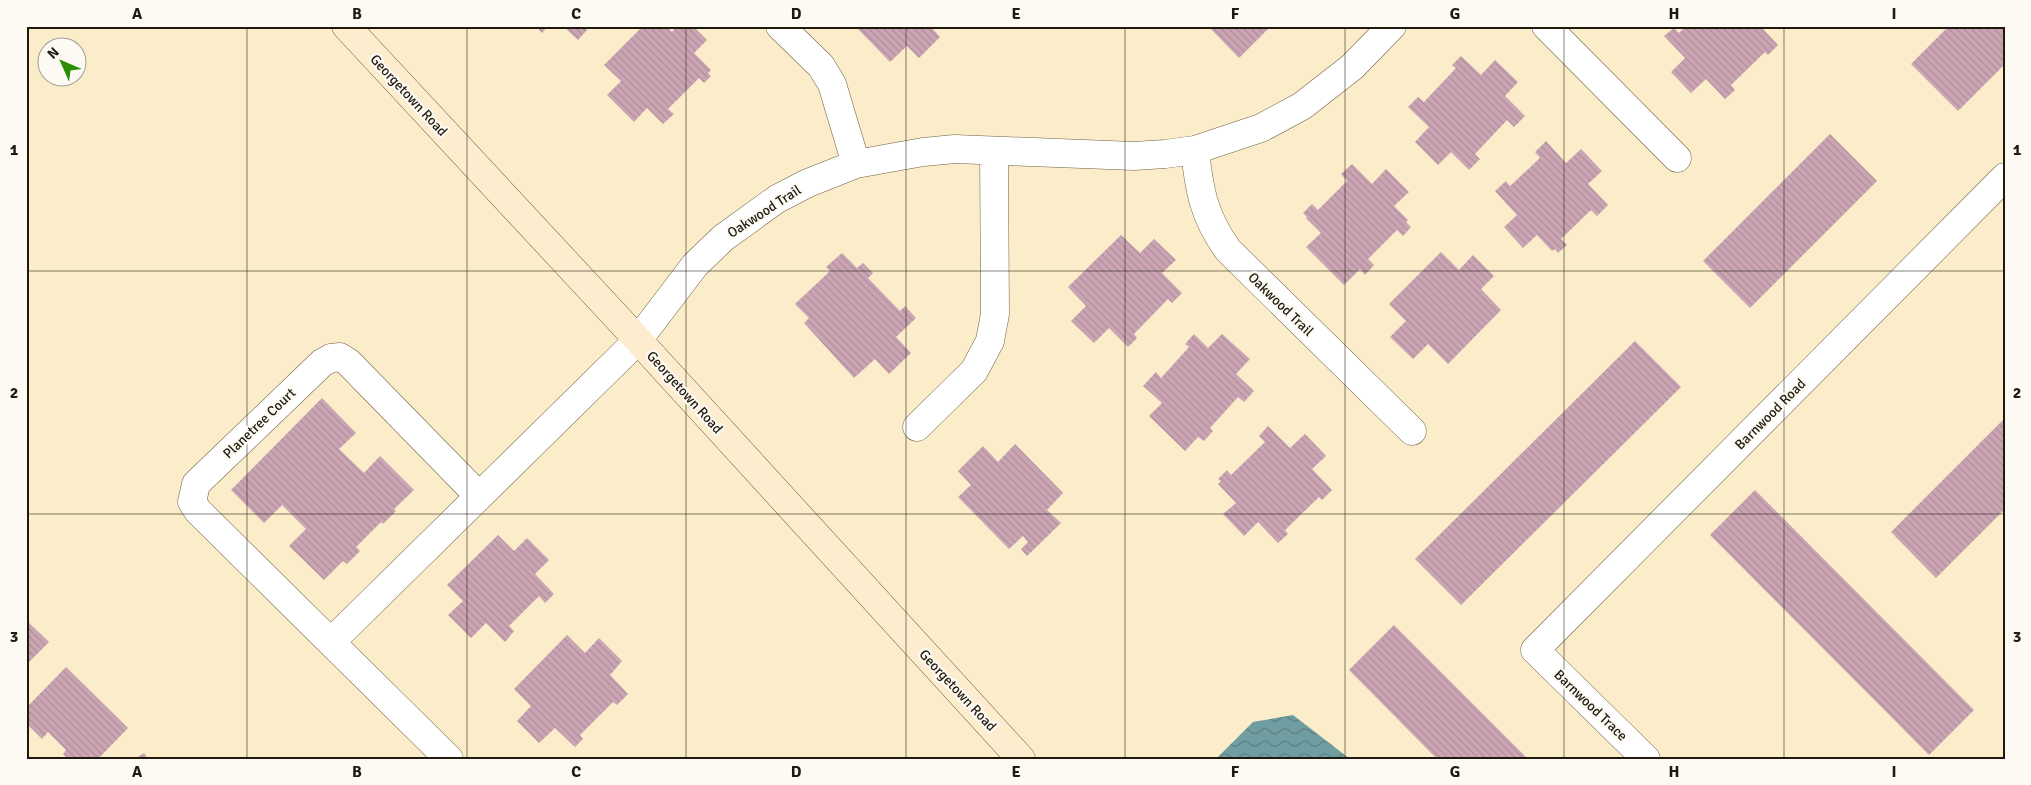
<svg xmlns="http://www.w3.org/2000/svg" width="2031" height="785" viewBox="0 0 2031 785" font-family="Signika,sans-serif">
	<defs>
		<pattern id="water-waves" width="16" height="10" patternUnits="userSpaceOnUse" patternTransform="scale(1.25)"><rect width="16" height="10" fill="#709da1"/><path d="M0 5q4-4 8 0t8 0" fill="none" stroke="#5b7f82"/></pattern>
		<pattern id="building-back-hatch" width="6" height="6" patternUnits="userSpaceOnUse" patternTransform="scale(1.25)"><rect width="6" height="6" fill="#cca5b4"/><path d="M-1 5l2 2M0 0l6 6M5-1l2 2" fill="none" stroke="#af8d9a"/></pattern>
	</defs>
	<rect width="100%" height="100%" fill="#fbecca"/>
	<path fill="url(#water-waves)" d="M1293,715L1350,759H1216L1253,722Z"/>
	<path fill="url(#building-back-hatch)" d="M536,26H548L542,33Z
		M563,26H583L587,30L578,40Z
		M643,26H666L672,32L677,26H693L707,40L694,53L711,70L708,73L711,76L704,83L699,78L668,109L674,114L663,124L647,108L634,122L607,95L621,81L604,65Z
		M855,26H930L940,37L919,58L907,46L890,62Z
		M1208,26H1271L1239,58Z
		M1686,26H1760L1778,45L1768,55L1765,52L1731,85L1735,90L1725,99L1706,79L1691,93L1671,72L1685,58L1664,36L1674,28L1679,33Z
		M1949,26H2005V64L1958,111L1911,64Z
		M1461,56L1481,75L1495,60L1518,82L1505,96L1525,116L1514,127L1507,120L1475,154L1480,159L1469,170L1451,152L1438,165L1415,142L1429,127L1408,107L1418,97L1424,102L1456,68L1452,65Z
		M1830,134L1877,181L1750,308L1703,261Z
		M1546,141L1566,163L1581,149L1602,171L1588,184L1608,205L1597,216L1591,210L1561,239L1567,245L1558,253L1555,249L1552,251L1537,235L1523,248L1504,227L1517,215L1495,191L1506,181L1510,186L1540,158L1535,152Z
		M1352,164L1372,184L1386,169L1409,192L1394,206L1408,220L1406,222L1411,227L1403,236L1397,230L1368,259L1374,265L1365,275L1360,269L1344,285L1306,247L1321,233L1306,218L1307,217L1303,213L1312,204L1318,210L1347,181L1341,174Z
		M1121,235L1140,253L1154,239L1176,260L1162,273L1182,293L1172,303L1168,299L1134,334L1137,338L1128,347L1109,328L1094,343L1071,321L1086,306L1068,287Z
		M1441,252L1459,270L1473,255L1494,276L1481,289L1501,310L1448,364L1428,344L1413,359L1390,337L1406,321L1389,304Z
		M842,253L857,268L863,263L873,273L868,278L900,311L905,306L916,318L896,337L911,353L889,374L875,359L854,378L804,323L809,318L795,304L830,271L826,267Z
		M1194,334L1208,348L1222,334L1250,359L1236,374L1254,391L1244,402L1238,397L1210,428L1213,431L1204,441L1198,437L1185,451L1149,416L1162,403L1143,386L1156,372L1161,378L1189,347L1185,344Z
		M1635,341L1681,387L1461,605L1415,559Z
		M322,398L356,433L339,449L364,473L380,456L414,490L394,509L396,511L383,524L381,522L356,547L360,551L347,564L343,561L324,580L289,546L306,529L282,505L264,523L231,490Z
		M2005,418V509L1936,578L1891,532Z
		M1268,426L1290,448L1305,434L1326,456L1312,469L1332,490L1322,500L1319,497L1285,530L1288,534L1278,543L1258,522L1244,536L1223,514L1236,503L1218,484L1221,481L1218,479L1227,470L1231,475L1265,442L1259,436Z
		M1015,444L1063,493L1047,510L1061,523L1027,556L1021,549L1028,542L1023,536L1009,549L958,497L971,485L958,471L983,446L998,462Z
		M1755,490L1974,710L1929,755L1710,535Z
		M498,535L514,551L527,538L549,560L535,574L554,594L545,603L539,596L509,626L514,631L505,642L486,623L471,638L448,615L463,601L447,585Z
		M26,620L49,642L26,665Z
		M1394,625L1528,759H1437L1349,670Z
		M567,635L585,653L599,638L622,661L610,675L628,694L617,705L613,702L580,735L583,739L575,747L555,728L539,743L517,721L531,706L514,689Z
		M66,667L128,728L98,759H68L63,754L66,750L48,732L42,739L26,723V708Z
		M144,753L148,759H135Z"/>
	<g fill="none" stroke-linecap="round" stroke-linejoin="round">
		<defs>
			<path id="street" d="M780,26L821,66L832,84L856,164
				M1546,26L1677,158
				M1195,150C1199,190 1204,217 1228,250L1412,431
				M917,427L974,371L990,341L995,314L994,151
				M331,642L638,340L695,265L723,238L777,199L808,183L856,164L923,152L955,149L1134,156L1165,154L1195,150L1261,128L1302,106L1352,67L1392,26
				M449,759L198,511L192,502L196,484L322,363L331,358L340,357L348,362L479,496
				M1646,759L1535,650L2005,177"/>
			<path id="secondary" d="M346,26L638,340L1021,759"/>
		</defs>
		<use href="#street" stroke="#6f6143" stroke-width="29"/>
		<use href="#secondary" stroke="#6f6143" stroke-width="29"/>
		<use href="#street" stroke="#fff" stroke-width="28"/>
		<use href="#secondary" stroke="#feeccf" stroke-width="28"/>
	</g>
	<path fill="none" stroke="#1f1a0d" stroke-width="1" stroke-opacity="0.55" d="M247,26V759M467,26V759M686,26V759M906,26V759M1125,26V759M1345,26V759M1564,26V759M1784,26V759M26,271H2005M26,514H2005"/>
	<g text-anchor="middle" stroke-width="4.5" stroke-linejoin="round" paint-order="stroke">
		<g font-size="14" fill="#1f1a0d" stroke="#fdfaf4">
			<text transform="translate(409 95) rotate(47)" y="5">Georgetown Road</text>
			<text transform="translate(764 211) rotate(-33)" y="5">Oakwood Trail</text>
			<text transform="translate(1281 304) rotate(44)" y="5">Oakwood Trail</text>
			<text transform="translate(685 392) rotate(48)" y="5">Georgetown Road</text>
			<text transform="translate(1770 414) rotate(-45)" y="5">Barnwood Road</text>
			<text transform="translate(259 423) rotate(-44)" y="5">Planetree Court</text>
			<text transform="translate(958 690) rotate(47)" y="5">Georgetown Road</text>
			<text transform="translate(1591 705) rotate(44)" y="5">Barnwood Trace</text>
		</g>
	</g>
	<rect width="2031" height="785" fill="none" stroke="#fdfaf4" stroke-width="55"/>
	<g transform="translate(62 62) rotate(315)"><circle r="24" fill="#fdfaf4" stroke="#a4a098"/>
	<path d="M0-4L9 19L0 12L-9 19Z" fill="#2b8d05"/>
	<text y="-8" font-size="14" font-weight="bold" text-anchor="middle" fill="#1f1a0d">N</text>
	</g>
	<rect x="28" y="28" width="1976" height="730" fill="none" stroke="#1f1a0d" stroke-width="2"/>
	<g font-size="16" text-anchor="middle" font-weight="bold" fill="#1f1a0d">
		<text x="137" y="19">A</text>
		<text x="357" y="19">B</text>
		<text x="576" y="19">C</text>
		<text x="796" y="19">D</text>
		<text x="1016" y="19">E</text>
		<text x="1235" y="19">F</text>
		<text x="1455" y="19">G</text>
		<text x="1674" y="19">H</text>
		<text x="1894" y="19">I</text>
		<text x="14" y="155">1</text>
		<text x="2017" y="155">1</text>
		<text x="14" y="398">2</text>
		<text x="2017" y="398">2</text>
		<text x="14" y="642">3</text>
		<text x="2017" y="642">3</text>
		<text x="137" y="777">A</text>
		<text x="357" y="777">B</text>
		<text x="576" y="777">C</text>
		<text x="796" y="777">D</text>
		<text x="1016" y="777">E</text>
		<text x="1235" y="777">F</text>
		<text x="1455" y="777">G</text>
		<text x="1674" y="777">H</text>
		<text x="1894" y="777">I</text>
	</g>
</svg>
